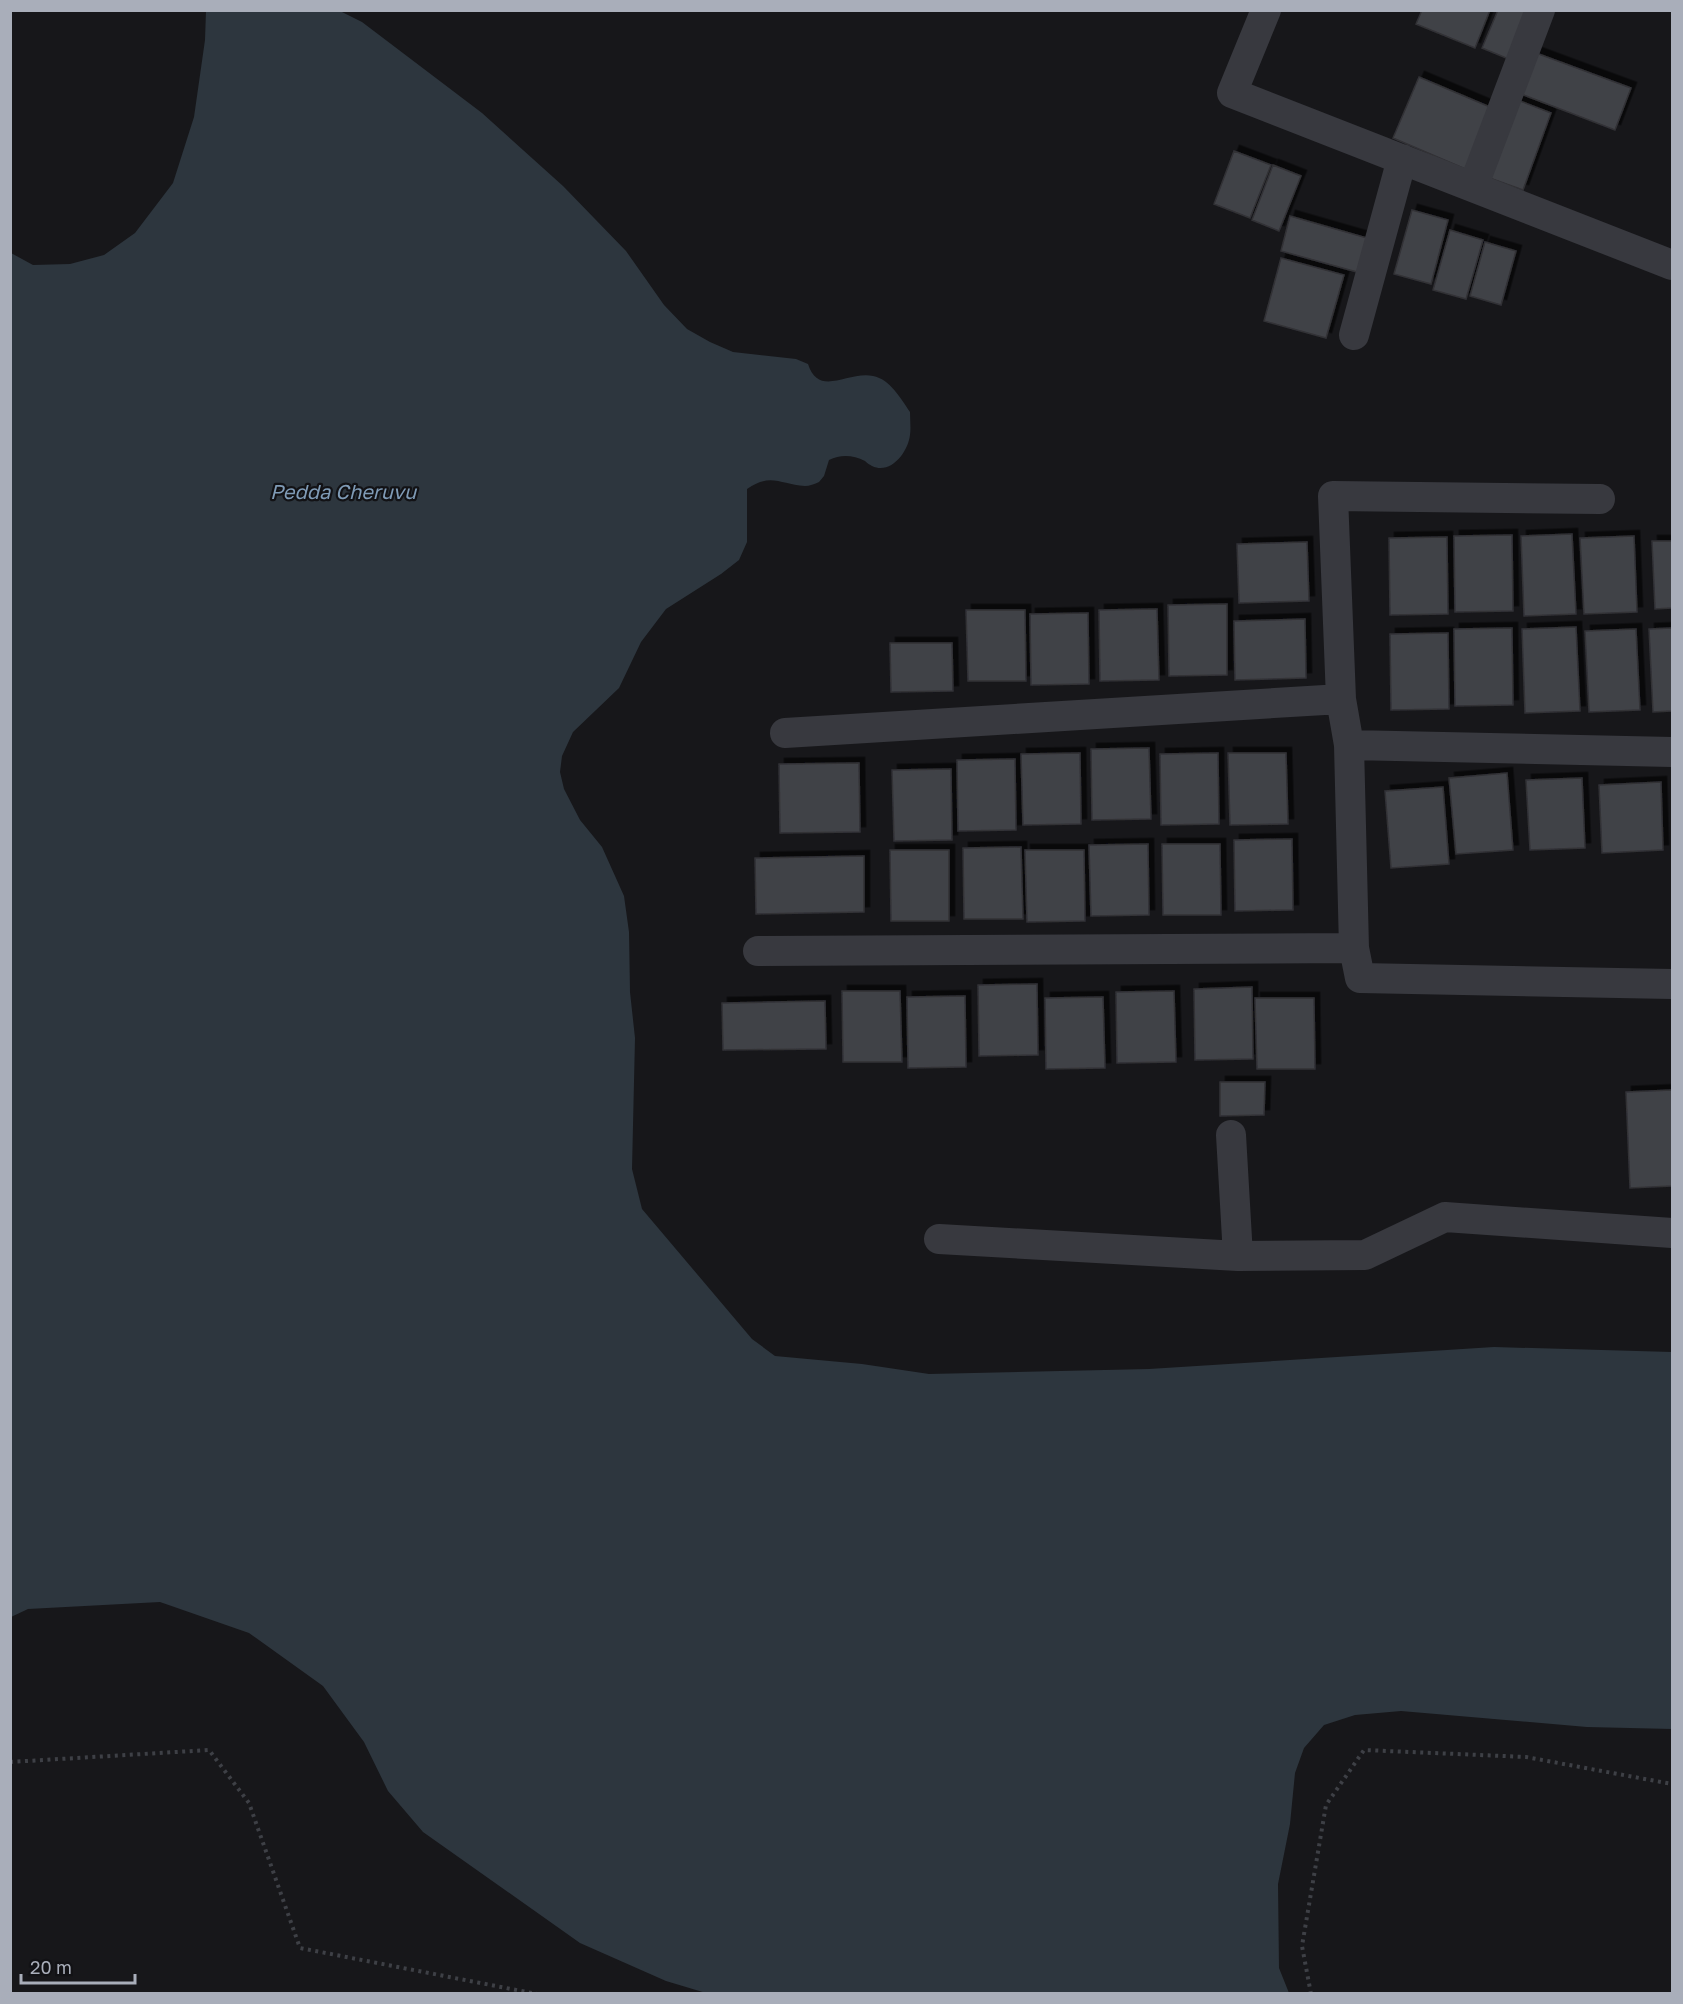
<svg xmlns="http://www.w3.org/2000/svg" width="1683" height="2004" viewBox="0 0 1683 2004" font-family="'Golos Text',sans-serif">
	<defs>
		<filter id="shadow"><feDropShadow dx="5.5" dy="-5.5" stdDeviation="0" flood-color="#0009"/></filter>
	</defs>
	<rect width="100%" height="100%" fill="#17171a"/>
	<path fill="#2d363e" d="M206,11H340L362,22L482,113L563,186L626,251L664,305L687,329L710,342L733,352L796,359L808,364C819,398 847,371 873,376C890,379 901,399 910,412C910,420 911,428 910,435C908,452 891,475 872,466C870,465 867,463 865,461C853,455 841,454 829,460L824,476L819,482C815,484 809,486 805,486C781,485 771,472 747,489V542L739,560L721,574L666,609L641,642L619,688L573,732L562,756L560,772L564,789L580,820L602,847L624,896L629,932L630,992L635,1038L632,1169L642,1209L752,1339L775,1356L862,1364L929,1374L1149,1369L1494,1347L1672,1352V1729L1587,1727L1401,1711L1355,1715L1324,1725L1304,1748L1295,1773L1290,1824L1278,1884L1279,1968L1289,1993H706L666,1981L580,1943L423,1832L388,1791L364,1742L323,1686L249,1633L160,1602L28,1609L11,1617V253L33,265L70,264L104,255L135,233L173,183L194,117L205,40Z"/>
	<path fill="#414247" stroke="#313136" stroke-width="1.5" filter="url(#shadow)" d="M1422,10H1490L1475,48L1416,24Z
		M1498,10H1521L1530,14L1511,60L1482,48Z
		M1536,53L1631,88L1615,130L1521,94Z
		M1419,77L1497,110L1470,171L1393,138Z
		M1515,99L1551,113L1523,190L1487,177Z
		M1234,151L1271,165L1250,218L1214,204Z
		M1273,165L1301,176L1279,231L1252,220Z
		M1412,210L1448,220L1431,284L1394,274Z
		M1290,216L1367,238L1357,272L1281,251Z
		M1450,230L1483,240L1466,299L1433,290Z
		M1485,242L1516,251L1501,305L1470,296Z
		M1281,258L1344,275L1326,338L1264,321Z
		M1572,534L1576,614L1524,616L1521,536Z
		M1512,535L1513,611L1455,612L1454,536Z
		M1634,536L1637,612L1584,614L1580,538Z
		M1447,537L1448,614L1390,615L1389,538Z
		M1652,541H1672V608L1655,609Z
		M1307,542L1309,601L1239,603L1237,544Z
		M1227,604V675L1169,676L1168,605Z
		M1157,609L1159,680L1100,681L1099,610Z
		M966,610H1025L1026,681H968Z
		M1088,613L1089,684L1031,685L1030,614Z
		M1305,619L1306,678L1235,680L1234,621Z
		M1576,627L1580,711L1525,713L1522,629Z
		M1512,628L1513,705L1455,706L1454,629Z
		M1672,628V711L1653,712L1649,629Z
		M1636,629L1640,710L1589,712L1585,631Z
		M1448,633L1449,709L1391,710L1390,634Z
		M890,643H952L953,691L891,692Z
		M1149,748L1151,819L1092,820L1091,749Z
		M1080,753L1081,824L1023,825L1021,754Z
		M1218,753L1219,824L1161,825L1160,754Z
		M1228,753H1286L1288,824L1230,825Z
		M1015,759L1016,830L958,831L957,760Z
		M859,763L860,832L780,833L779,764Z
		M951,769L952,840L894,841L892,770Z
		M1507,773L1513,850L1456,854L1449,778Z
		M1582,778L1585,848L1530,850L1526,780Z
		M1661,782L1663,850L1602,853L1599,785Z
		M1443,787L1449,864L1391,868L1385,791Z
		M1292,839L1293,910L1235,911L1234,840Z
		M1148,844L1149,915L1091,916L1089,845Z
		M1162,844H1220L1221,915H1163Z
		M1021,847L1023,919H964L963,848Z
		M890,850H949V921H891Z
		M1025,850H1084L1085,921L1027,922Z
		M864,856V912L756,914L755,858Z
		M1037,984L1038,1055L979,1056L978,985Z
		M1252,987L1253,1059L1195,1060L1194,989Z
		M842,991H900L902,1062H843Z
		M1174,991L1176,1062L1117,1063L1116,992Z
		M965,996L966,1067L908,1068L907,997Z
		M1103,997L1105,1068L1046,1069L1045,998Z
		M1255,998H1314L1315,1069H1257Z
		M825,1001L826,1049L723,1050L722,1003Z
		M1220,1082H1265L1264,1115L1220,1116Z
		M1672,1090V1186L1630,1188L1626,1092Z"/>
	<g fill="none" stroke-linecap="round" stroke-linejoin="round">
		<path stroke="#3e4046" stroke-width="4" stroke-dasharray="3 4.5" stroke-linecap="butt" d="M10,1762L209,1750L249,1803L300,1948L537,1994
			M1311,1994L1302,1946L1326,1805L1364,1750L1526,1757L1672,1784"/>
		<path stroke="#38393f" stroke-width="30" d="M1266,10L1232,93L1672,265
			M1473,187L1540,10
			M1354,335L1402,159
			M785,733L1341,699
			M1349,745L1672,752
			M1354,948L1349,745L1341,699L1333,496L1600,499
			M758,951L1354,948L1360,978L1672,984
			M1231,1135L1238,1256
			M939,1239L1238,1256L1365,1255L1445,1217L1672,1233"/>
	</g>
	<g text-anchor="middle" stroke-width="4.5" stroke-linejoin="round" paint-order="stroke">
		<g font-size="20" font-style="italic" fill="#7f9bb6" stroke="#121215">
			<text x="343" y="499">Pedda Cheruvu</text>
		</g>
	</g>
	<rect width="1683" height="2004" fill="none" stroke="#a9aeba" stroke-width="24"/>
	<path d="M21 1974v9h114v-9" fill="none" stroke="#a9aeba" stroke-width="3"/>
	<text x="30" y="1974" font-size="18" fill="#a9aeba" stroke="#121215" stroke-width="4.5" paint-order="stroke">20 m</text>
</svg>
